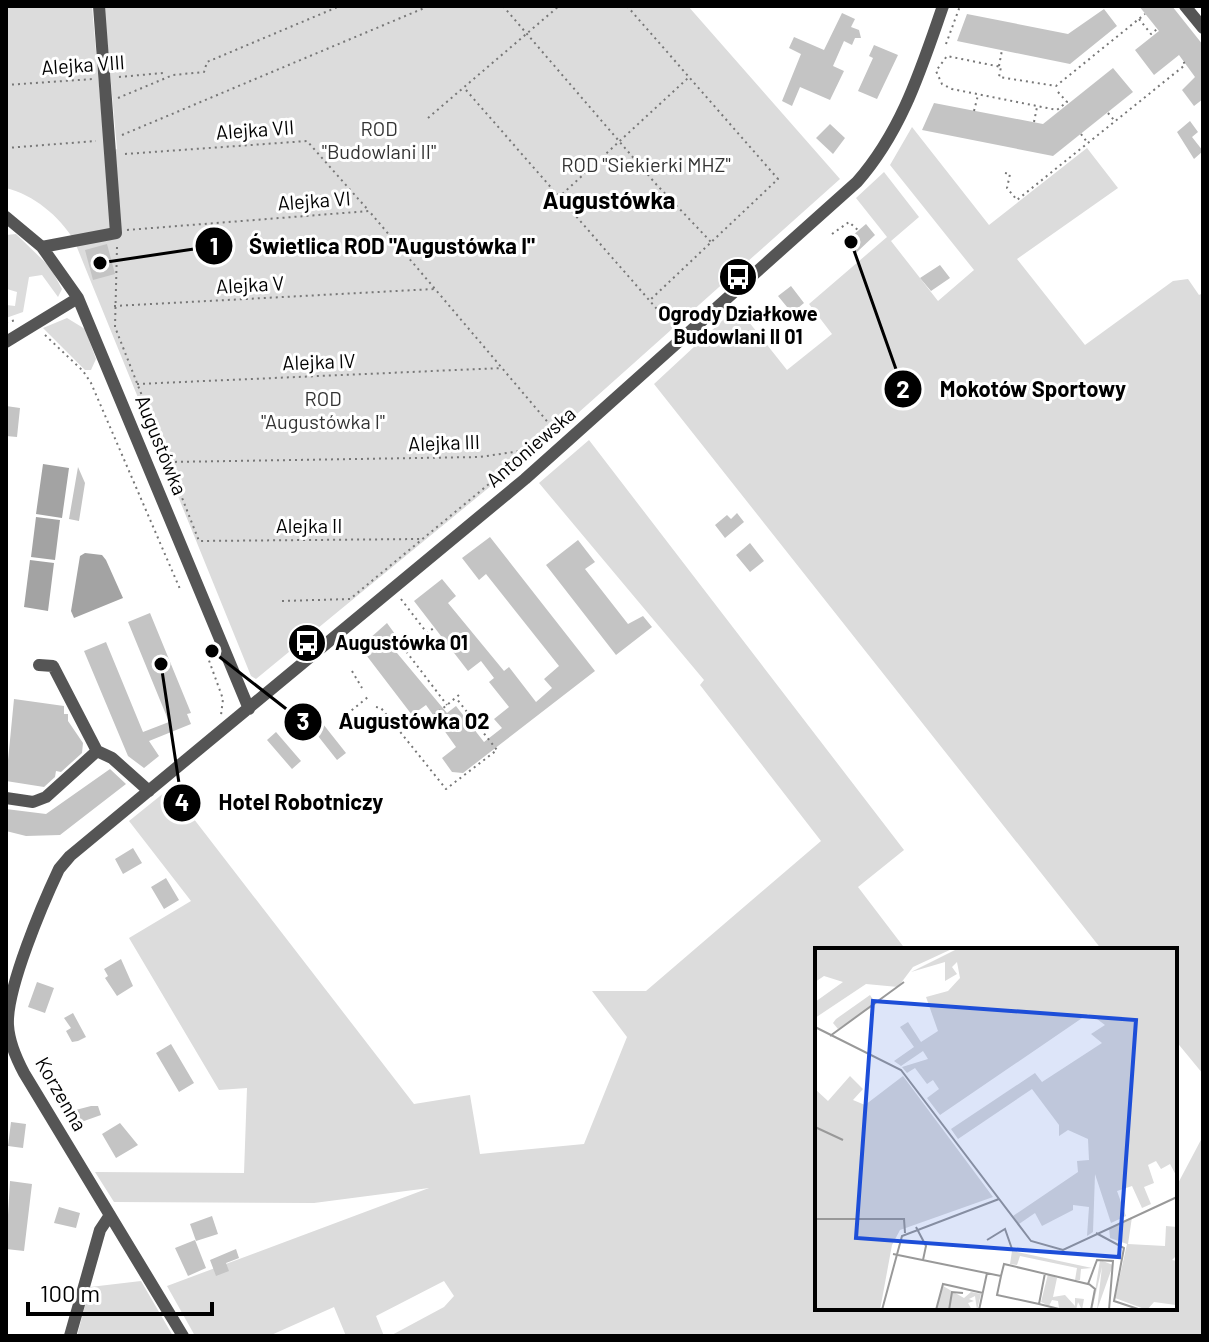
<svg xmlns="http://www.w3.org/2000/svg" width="1209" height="1342" viewBox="0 0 1209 1342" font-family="Barlow,sans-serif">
	<rect width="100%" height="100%" fill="#fff"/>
	<path fill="#dcdcdc" d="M6,6H92L105,154L117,149L104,6H688L840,179L559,430L256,679L251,676L74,240C59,216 34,195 6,188Z
		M912,127L989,225L1087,148L1118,188L1017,259L1085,345L1173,281L1188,279L1199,295L1203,293V1074L1175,1040V950H1102L654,384L737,307L787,370L832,334L809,304L887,237L856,198L884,172L919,217L891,241L938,301L974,270L890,165Z
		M16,234L50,267L62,289L58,297L42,275L29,277L23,312L6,318V305L15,306L17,292L7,289L6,235Z
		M67,318L85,329L96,359L91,370H85L43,328Z
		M589,440L904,850L858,887L906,950H817V1308H1175V1189L1203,1136V1336H390L444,1307L454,1296L444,1281L376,1316L384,1336H346L334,1307L269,1336H195L167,1286L429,1188L314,1203L114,1202L95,1172L244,1173L247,1088L219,1090L129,938L191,901L129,821L170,788L414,1104L470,1095L480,1154L584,1144L627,1037L592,991H646L821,841L700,685L704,680L539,483Z
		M141,1281L173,1336H77L90,1287Z"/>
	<path fill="#a3a3a3" d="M43,464L69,468L62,518L36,514Z
		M36,517L60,520L55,560L31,557Z
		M85,553L102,555L106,560L123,598L74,618L71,611L80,556Z
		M30,560L54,563L48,611L24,607Z"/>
	<path fill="#c4c4c4" d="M1139,6H1172L1203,45V99L1194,106L1182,90L1195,77L1179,55L1154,75L1135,50L1159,31Z
		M1104,9L1117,26L1070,64L957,41L967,14L1068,34Z
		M842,13L855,19L851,27L859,30L861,38H855L852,45L844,41L833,66L844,71L830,100L800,87L792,106L782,101L801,54L789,48L794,37L824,50Z
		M874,45L898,55L877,99L858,91L873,58L869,56Z
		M1113,68L1133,92L1053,156L922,130L934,103L1043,124Z
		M1190,121L1198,132L1192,137L1203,151L1194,159L1177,132Z
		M830,124L845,138L833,154L816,138Z
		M866,224L875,235L856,253L846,241Z
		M107,244L115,274L93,280L85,250Z
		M940,265L950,278L931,291L920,278Z
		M791,286L804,303L792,313L778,296Z
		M6,406L20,408L17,437L6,436Z
		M78,467L85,483L79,521L69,519Z
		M737,513L744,522L725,538L715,525L727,515L731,519Z
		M490,537L595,671L463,773L452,772L442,758L456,747L426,705L412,715L360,647L387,623L400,641L392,647L447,713L456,706L484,742L502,728L494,719L509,707L489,682L494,678L481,661L468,671L414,601L442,579L456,596L448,603L504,671L509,667L536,702L552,688L544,679L559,666L486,574L479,580L462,558Z
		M578,540L595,562L585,569L628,624L643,616L652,627L616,655L546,565Z
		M750,543L764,561L750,572L736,555Z
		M150,613L191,713L187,714L191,724L149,741L159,756L144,768L128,756L84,651L106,642L143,732L169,722L128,622Z
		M14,699L64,706V714H68V721L83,743L82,753L61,772L56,771L55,777L44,787L6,781Z
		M308,705L346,753L337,760L299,712Z
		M276,732L301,761L292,769L267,740Z
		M110,769L126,784L60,835L26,836L6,831V809L46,814Z
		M133,848L142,863L123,874L115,859Z
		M166,878L179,900L164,909L151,887Z
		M121,959L133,986L117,996L105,978L108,976L104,969Z
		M37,982L54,988L45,1013L28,1007Z
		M73,1013L86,1037L78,1041L72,1042L66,1031L71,1028L64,1018Z
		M171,1044L194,1083L179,1092L156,1053Z
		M91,1106H98L101,1115L70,1126L64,1113Z
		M11,1122L26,1124L23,1148L8,1146Z
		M120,1123L138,1145L116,1158L102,1134Z
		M10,1181L32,1184L24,1251L6,1249Z
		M59,1207L80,1213L76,1228L54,1223Z
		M212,1216L218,1234L196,1241L190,1224Z
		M195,1240L206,1268L188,1276L175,1248Z
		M236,1249L239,1258L226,1263L229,1271L216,1276L210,1260Z"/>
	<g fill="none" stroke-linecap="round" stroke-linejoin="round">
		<path stroke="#777" stroke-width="2" stroke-dasharray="2 4" stroke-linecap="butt" d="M503,6L655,183L711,242
			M627,6L778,179L649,301
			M1139,19L1151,34L1157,29
			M946,44L960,6
			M999,66L1002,50
			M119,77L163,73
			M6,85L93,79
			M466,90L670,324
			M1058,92L1067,102L1057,110L952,89L942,84L936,71L947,56L1001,67L999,77L1056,86L1145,14
			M118,98L173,75L204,72L207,62L340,6
			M974,111L978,95
			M1108,113L1114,120
			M428,118L559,6
			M1034,122L1037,107
			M1081,134L1087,142
			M122,135L429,6
			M6,148L96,141
			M125,154L307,141L369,211
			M1005,173L1010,174L1007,188L1017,200L1185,65L1183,60
			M558,198L688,78
			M127,230L369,211L557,433
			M832,234L849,222L859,231
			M117,247L115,327L199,541L420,539
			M114,306L434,289
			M6,322L17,320
			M45,335L83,371L91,383L180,589
			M137,384L502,368
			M169,462L480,457L527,450
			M401,599L427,633L435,627
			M282,601L350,599L524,455L550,424
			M399,642L447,705
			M430,648L439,649L447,643
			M207,655L223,699L221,715
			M352,671L362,688
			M376,707L381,708L446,789L497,750L456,698
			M347,714L368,697
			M425,723L459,695"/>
		<path stroke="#555" stroke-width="12" d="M1185,6L1203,28
			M6,217L42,247L78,298L249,709
			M42,247L116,233L99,6
			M6,342L78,298
			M97,751L112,758L149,791
			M6,798L33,802L46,797L97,751L53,666L39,665
			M70,1336L100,1230L110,1215
			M183,1336L24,1073C16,1058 9,1042 8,1025C6,989 43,903 59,869L70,856L525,479L857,182C902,131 921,69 943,6"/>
	</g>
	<defs>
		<symbol id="bus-disc" viewBox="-11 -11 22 22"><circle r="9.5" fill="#000" stroke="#fff"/><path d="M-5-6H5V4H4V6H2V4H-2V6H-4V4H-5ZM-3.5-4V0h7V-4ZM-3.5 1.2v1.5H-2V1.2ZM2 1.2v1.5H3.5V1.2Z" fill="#fff"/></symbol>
	</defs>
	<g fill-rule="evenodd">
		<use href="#bus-disc" x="716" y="255" width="44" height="44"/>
		<use href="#bus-disc" x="285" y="621" width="44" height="44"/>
	</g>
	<g text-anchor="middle" stroke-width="6" stroke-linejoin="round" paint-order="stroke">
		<g font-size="20" fill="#000" stroke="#fff">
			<text transform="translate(83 65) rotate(-4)" y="7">Alejka VIII</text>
			<text transform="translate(255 130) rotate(-4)" y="7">Alejka VII</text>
			<text transform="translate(314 201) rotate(-4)" y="7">Alejka VI</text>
			<text transform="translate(250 285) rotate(-3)" y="7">Alejka V</text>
			<text transform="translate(319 362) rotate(-2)" y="7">Alejka IV</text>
			<text transform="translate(444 443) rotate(-2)" y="7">Alejka III</text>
			<text transform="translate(161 445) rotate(68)" y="7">Augustówka</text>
			<text transform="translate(531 447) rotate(-41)" y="7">Antoniewska</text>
			<text x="309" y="533">Alejka II</text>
			<text transform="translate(61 1094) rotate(60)" y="7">Korzenna</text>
		</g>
		<g font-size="20" fill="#333" stroke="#fff">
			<text x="379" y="136">ROD<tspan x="379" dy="23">"Budowlani II"</tspan></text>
			<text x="646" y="172">ROD "Siekierki MHZ"</text>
			<text x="323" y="406">ROD<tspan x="323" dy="23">"Augustówka I"</tspan></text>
		</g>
		<g font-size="20" font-weight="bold" fill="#000" stroke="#fff">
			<text x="738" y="321">Ogrody Działkowe<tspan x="738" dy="23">Budowlani II 01</tspan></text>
			<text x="335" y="650" text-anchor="start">Augustówka 01</text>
		</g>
		<g font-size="24" font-weight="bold" fill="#000" stroke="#fff">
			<text x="609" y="209">Augustówka</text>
		</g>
	</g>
	<g transform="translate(815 948)">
		<rect width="362" height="362" fill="#fff"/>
		<path d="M0,0H139L98,19L83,39L51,36L0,70V54L28,34L9,28L0,34ZM144,0H362V229L355,216L346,221L341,213L333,217L339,235L329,239L336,256L327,260L317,238L302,243L311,268L296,275L280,226L278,284L272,288L274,259L258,257V262L227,278L220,265L204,276L198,268L263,224L262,213L274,212L273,191L253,182L244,188V177L217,141L143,191L136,181L220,125L227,134L287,95L276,86L290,77L282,71L273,66L125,167L112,150L124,141L118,132L112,136L100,120L92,125L87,119L113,111L108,103L86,118L79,113L99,99L85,79L93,74L106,94L123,83L111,49L133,43L145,30L142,14L137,19L142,26L130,33V14L96,24ZM55,47L61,56L23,81L18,75L21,71ZM35,128L48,141L38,152L50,157L88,128L178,249L85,282L77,297L65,362H0V141L13,153ZM317,269L313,296L350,298L351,278L362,279V307L357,312L362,313L361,357L339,354L332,362L300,350L312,296L295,290L294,280ZM197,303L277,320L266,321L265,332H260L262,320L205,308L202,317L195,316ZM285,312L298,317L282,362L287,319L277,362ZM233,326L242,330L238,349L250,347L260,358V350L269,351L267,362L263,354L261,362H255L244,360L243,353L237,352L234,358L226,354ZM128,338L149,350L156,344L166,346L162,362L160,348L154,351L159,353L153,355L157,362H121Z" fill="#dcdcdc"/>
		<path fill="none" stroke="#999" stroke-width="2" d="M0,79L86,122L216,293L248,302L362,249M15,88L89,34M0,179L28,192M0,271H89L90,285M101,279L111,298L108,312M281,285L309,300L299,353L326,362M172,292L190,281L197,301M78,306L186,328L182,347L224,356M230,325L224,356L248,362M186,328L189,316L273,336L282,312L298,313L294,362M274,336L280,341L276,362M67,362L87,288L184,251M121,362L128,336L168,345M134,362L137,344L148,345M164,362L172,325"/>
		<path fill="#1d4ed8" fill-opacity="0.15" stroke="#1d4ed8" stroke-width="4" d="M58,53L321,72L304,309L41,290Z"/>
		<rect width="362" height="362" fill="none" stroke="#000" stroke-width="4"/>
	</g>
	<path fill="none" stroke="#000" stroke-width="3" d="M100 263L214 246M851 242L903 389M212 651L303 722M161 664L182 803"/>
	<g fill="#000" stroke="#fff" stroke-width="3">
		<circle cx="100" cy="263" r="8"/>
		<circle cx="851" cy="242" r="8"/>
		<circle cx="212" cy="651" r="8"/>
		<circle cx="161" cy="664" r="8"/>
		<circle cx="214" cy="246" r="20"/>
		<circle cx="903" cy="389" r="20"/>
		<circle cx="303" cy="722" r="20"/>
		<circle cx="182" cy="803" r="20"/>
	</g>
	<g font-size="24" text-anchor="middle" font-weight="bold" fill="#fff">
		<text x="214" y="255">1</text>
		<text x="903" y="398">2</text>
		<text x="303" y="730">3</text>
		<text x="182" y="811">4</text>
	</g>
	<g font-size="22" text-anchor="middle" font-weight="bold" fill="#000" stroke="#fff" stroke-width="6" stroke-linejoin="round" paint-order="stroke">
		<text x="392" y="254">Świetlica ROD "Augustówka I"</text>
		<text x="1033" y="397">Mokotów Sportowy</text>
		<text x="414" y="729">Augustówka 02</text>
		<text x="301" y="810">Hotel Robotniczy</text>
	</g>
	<rect width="1209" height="1342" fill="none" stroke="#000000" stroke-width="16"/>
	<path d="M28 1302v12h184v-12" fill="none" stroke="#000000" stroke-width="4"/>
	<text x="40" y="1302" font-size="24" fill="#000000" stroke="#ffffff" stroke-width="6" paint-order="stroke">100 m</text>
</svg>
